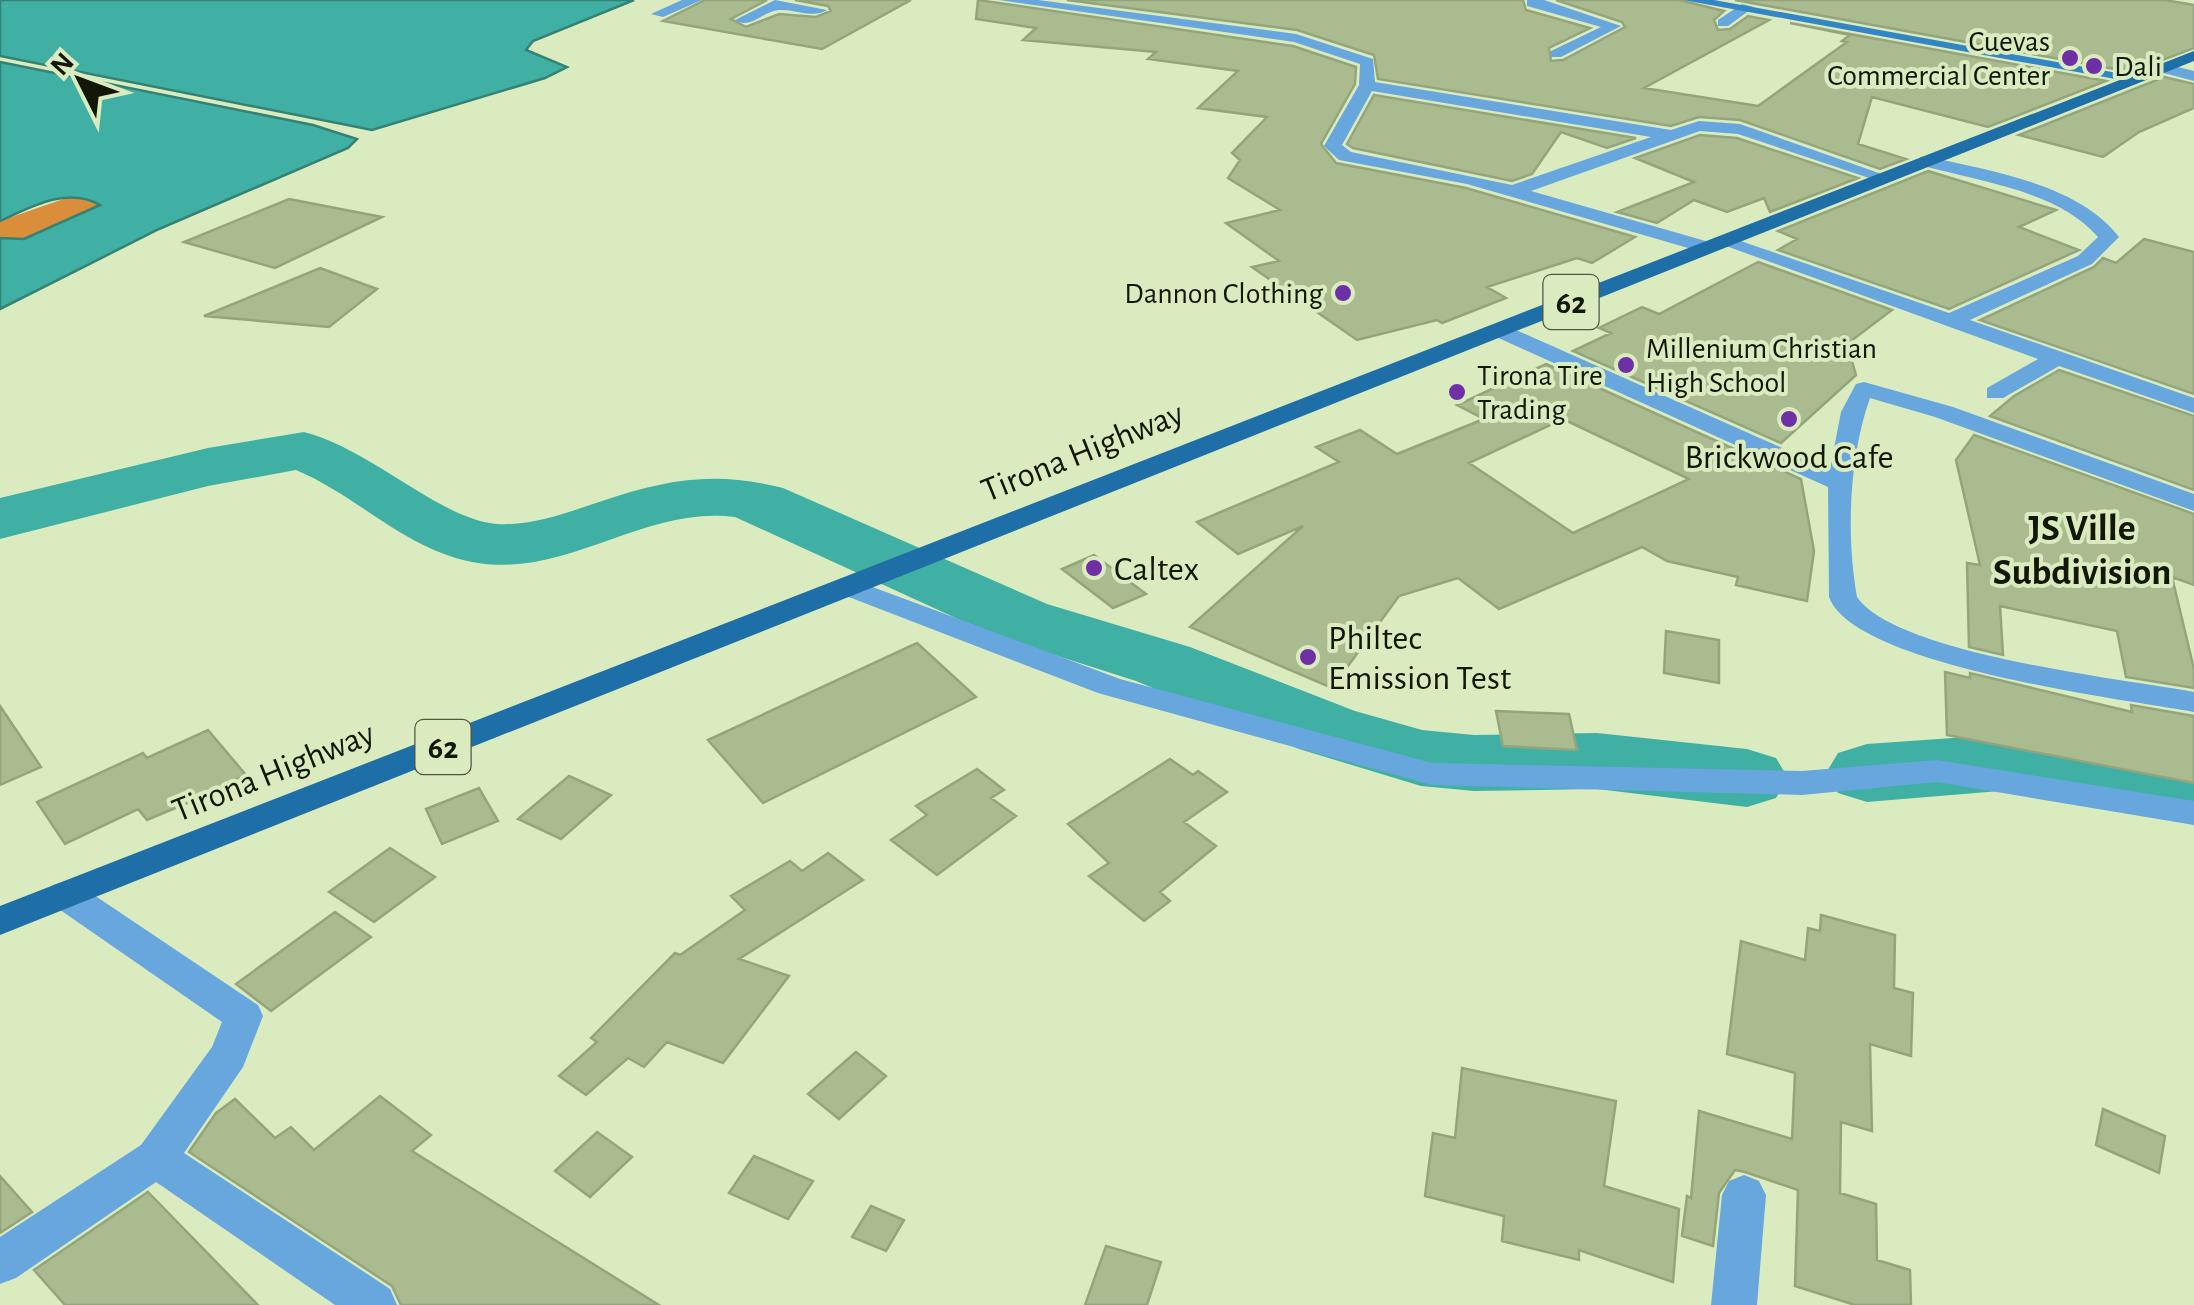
<svg xmlns="http://www.w3.org/2000/svg" width="2194" height="1305" viewBox="0 0 2194 1305" font-family="'Alegreya Sans',sans-serif">
	<rect width="100%" height="100%" fill="#daecbf"/>
	<path fill="#db8e39" d="M72,196L101,205L24,240L0,238V221Z"/>
	<path fill="#41b0a4" stroke="#338275" stroke-width="2.5" d="M0,0H634L533,41L526,50L567,67L545,78L372,130L0,56Z
		M0,62L313,125L357,139L348,148L159,229L0,309V238L24,239L100,205C67,186 31,207 0,221Z"/>
	<g fill="none" stroke-linecap="round" stroke-linejoin="round">
		<path fill="#41b0a4" fill-rule="evenodd" d="M304,432C371,449 441,520 497,524C534,526 568,512 602,501C669,479 714,471 783,488L1047,604L1190,647L1355,711L1422,730L1474,735L1597,733L1747,749L1776,758L1788,778L1776,798L1747,807L1597,789L1474,791L1421,786L1299,749L1136,681L995,636L735,517C644,505 565,580 472,562C403,548 358,496 296,470L208,486L0,539V498L208,448Z
			M2024,733L2194,763V821L2024,789L1867,802L1838,793L1826,773L1838,753L1867,744Z"/>
	</g>
	<path fill="#abbb90" stroke="#95a57b" stroke-width="2.5" fill-rule="evenodd" d="M705,0H767L731,19L746,27L779,14L816,17L831,11L828,6L795,0H911L822,49L663,21Z
		M978,0L1293,46L1356,67L1355,84L1321,144L1336,163L1466,188L1635,237L1592,263L1577,258L1487,287L1506,298L1442,323L1437,320L1357,340L1252,267L1279,261L1226,223L1280,210L1228,178L1240,160L1232,153L1267,117L1198,108L1238,71L1148,59L1156,52L1023,40L1036,28L976,19Z
		M1067,0H1523L1526,10L1590,28L1549,48L1551,61L1563,60L1625,27L1622,22L1556,0H1679L1724,11L1714,20L1718,30L1730,29L1748,16L1769,20L1644,88L1758,106L1847,42L1842,41L1850,35L1790,23L2106,81L1988,127L1872,97L1858,144L1906,159L1880,169L1740,120L1699,117L1671,126L1378,79L1374,55L1297,30Z
		M1735,0H2165L2194,5V48L2131,72Z
		M2164,77L2194,84V108L2139,132L2103,157L2019,135Z
		M1374,95L1636,138L1607,148L1561,132L1532,174L1512,181L1353,148L1347,144Z
		M1700,135L1737,138L1858,178L1770,212L1764,198L1727,212L1694,200L1657,223L1617,212L1694,182L1635,158Z
		M1928,171L2056,210L2019,227L2079,250L1949,309L1778,250L1797,239L1778,231Z
		M289,199L382,217L275,268L184,242Z
		M2144,239L2194,252V394L1980,320L2094,267L2103,258L2116,263Z
		M1758,262L1892,310L1847,344L1856,375L1781,443L1573,351L1611,333L1599,328L1642,307L1659,314Z
		M320,268L377,289L329,327L204,316Z
		M1546,364L1801,479L1814,551L1807,601L1736,585L1738,577L1667,561L1642,547L1499,609L1458,578L1399,596L1332,688L1190,627L1303,526L1238,554L1197,522L1339,462L1316,447L1360,430L1397,454L1484,419L1457,405ZM1563,419L1689,479L1573,533L1469,463Z
		M2059,370L2194,416V490L1990,416L2014,396Z
		M1974,435L2194,514V585L2172,577L2194,669V688L2126,677L2117,631L2000,606L2003,655L1969,647L1967,563L1980,565L1956,460Z
		M1094,555L1146,594L1113,608L1062,569Z
		M1666,631L1719,640V683L1664,673Z
		M917,643L976,697L763,803L708,740Z
		M1945,672L1970,678V673L2132,712L2131,705L2194,716V783L1947,735Z
		M0,706L41,767L0,785Z
		M1496,711L1569,714L1577,750L1503,746Z
		M208,730L246,775L192,801L147,820L138,809L65,844L37,802L143,753L147,758Z
		M1170,759L1193,775L1198,771L1227,792L1184,822L1216,846L1160,892L1170,901L1144,921L1089,876L1109,863L1068,824Z
		M977,769L1004,790L991,798L1016,816L937,875L891,840L927,815L916,806Z
		M569,776L611,795L561,839L518,819Z
		M479,788L498,821L442,844L426,809Z
		M390,848L435,877L374,922L329,892Z
		M828,853L863,880L739,959L789,976L723,1063L667,1042L644,1067L628,1058L586,1095L559,1076L597,1042L591,1038L675,953L680,955L745,910L731,896L790,861L802,871Z
		M335,912L371,937L271,1011L236,984Z
		M1821,915L1895,935L1894,988L1913,993L1911,1056L1870,1044L1872,1131L1841,1122L1840,1193L1876,1204L1877,1260L1910,1270L1911,1305H1855L1795,1286L1798,1190L1745,1172L1735,1170L1719,1193L1713,1246L1682,1236L1687,1196L1691,1198L1699,1111L1792,1139L1795,1073L1727,1054L1741,941L1805,960L1808,928L1820,931Z
		M856,1052L886,1076L839,1119L808,1094Z
		M1462,1068L1616,1101L1604,1186L1679,1209L1673,1282L1579,1250V1260L1502,1241L1504,1216L1425,1196L1433,1133L1455,1138Z
		M380,1096L431,1135L412,1151L659,1305H401L392,1286L189,1152L216,1113L235,1099L275,1138L291,1127L314,1150Z
		M2103,1109L2165,1136L2159,1173L2096,1145Z
		M597,1132L632,1157L590,1197L555,1171Z
		M754,1156L813,1181L788,1219L729,1193Z
		M0,1176L32,1212L0,1233Z
		M148,1192L258,1305H65L34,1270Z
		M871,1206L904,1220L886,1251L852,1237Z
		M1106,1246L1161,1262L1147,1305H1085Z"/>
	<g fill="none" stroke-linecap="round" stroke-linejoin="round">
		<path fill="#67a7dd" fill-rule="evenodd" d="M682,0H702L663,17L651,14Z
			M775,0L827,10C813,19 796,9 779,10C763,11 750,30 735,20Z
			M999,0H1038L1296,34L1373,59L1375,82L1671,130L1699,121L1740,124L1893,178L1884,183L1738,134L1700,131L1531,191L1716,244L1719,248L1709,254L1467,184L1339,160L1324,146L1359,85L1360,64L1294,42ZM1372,91L1651,137L1512,185L1351,152L1342,145Z
			M1527,0H1544L1621,26L1561,57H1551V51L1601,27L1527,6Z
			M1742,4L1754,7L1728,26H1718V20Z
			M2162,63L2194,71V81L2156,71V65Z
			M1926,156C1988,171 2078,183 2119,237L2092,264L1970,320L2194,398V413L2059,366L2003,398H1987V388L2038,359L1715,242L1732,238L1949,313L2078,256L2098,237C2058,190 1976,181 1920,165V157Z
			M1500,323L1830,469L1841,412L1856,384L1864,382L1953,407L2194,494V511L1935,417L1870,398C1849,457 1846,535 1857,597C1896,654 2123,679 2194,692V712C2122,699 1854,666 1829,597L1828,487L1492,335L1489,330Z
			M851,579L1120,679L1432,763L1802,771L1937,760L2194,801V825L1937,782L1802,795L1432,785L1098,693L841,594L837,588Z
			M66,881L79,885L258,1005L263,1016L243,1067L184,1153L390,1289L397,1305H335L156,1182L16,1278L0,1284V1237L141,1145L212,1047L222,1022L53,905L48,895L53,885Z
			M1744,1175L1759,1181L1766,1195L1757,1305H1711L1722,1195L1729,1181Z"/>
		<path fill="#3386c5" fill-rule="evenodd" d="M1683,0H1714L2145,78L2137,83Z"/>
		<path fill="#1e6ea7" fill-rule="evenodd" d="M2194,51V61L0,935V906Z"/>
	</g>
	<g fill="#6f30a5" stroke="#daecbf" stroke-width="4">
		<circle cx="2070" cy="58" r="10"/>
		<circle cx="2094" cy="66" r="10"/>
		<circle cx="1343" cy="293" r="10"/>
		<circle cx="1626" cy="365" r="10"/>
		<circle cx="1457" cy="392" r="10"/>
		<circle cx="1789" cy="419" r="10"/>
		<circle cx="1094" cy="568" r="10"/>
		<circle cx="1308" cy="657" r="10"/>
	</g>
	<g text-anchor="middle" stroke-width="8" stroke-linejoin="round" paint-order="stroke">
		<g font-size="30" fill="#121707" stroke="#daecbf" text-anchor="start">
			<text x="2050" y="51" text-anchor="end">Cuevas<tspan x="2050" dy="34">Commercial Center</tspan></text>
			<text x="2114" y="76">Dali</text>
			<text x="1323" y="303" text-anchor="end">Dannon Clothing</text>
			<text x="1646" y="358">Millenium Christian<tspan x="1646" dy="34">High School</tspan></text>
			<text x="1477" y="385">Tirona Tire<tspan x="1477" dy="34">Trading</tspan></text>
		</g>
		<g fill="#daecbf" stroke="#4e573e" stroke-width="2.5">
			<rect x="1543.5" y="275" width="55" height="54" rx="8"/>
			<rect x="415.5" y="720" width="55" height="54" rx="8"/>
		</g>
		<g font-size="32" font-weight="bold" fill="#121707">
			<text x="1571" y="313">62</text>
			<text x="443" y="758">62</text>
		</g>
		<g font-size="35" fill="#121707" stroke="#daecbf">
			<text transform="translate(1082 451) rotate(-22)" y="12">Tirona Highway</text>
			<text transform="translate(273 771) rotate(-22)" y="12">Tirona Highway</text>
		</g>
		<g font-size="35" fill="#121707" stroke="#daecbf" text-anchor="start">
			<text x="1789" y="468" text-anchor="middle">Brickwood Cafe</text>
			<text x="1114" y="580">Caltex</text>
			<text x="1328" y="649">Philtec<tspan x="1328" dy="40">Emission Test</tspan></text>
		</g>
		<g font-size="38" font-weight="bold" fill="#121707" stroke="#daecbf">
			<text x="2082" y="540">JS Ville<tspan x="2082" dy="44">Subdivision</tspan></text>
		</g>
	</g>
	<g transform="translate(80 80) rotate(312)" stroke="#daecbf" stroke-width="8" paint-order="stroke">
	<path d="M0-8L18 38L0 25L-18 38Z" fill="#121707"/>
	<text y="-15" font-size="28" font-weight="bold" text-anchor="middle" fill="#121707">N</text>
	</g>
</svg>
